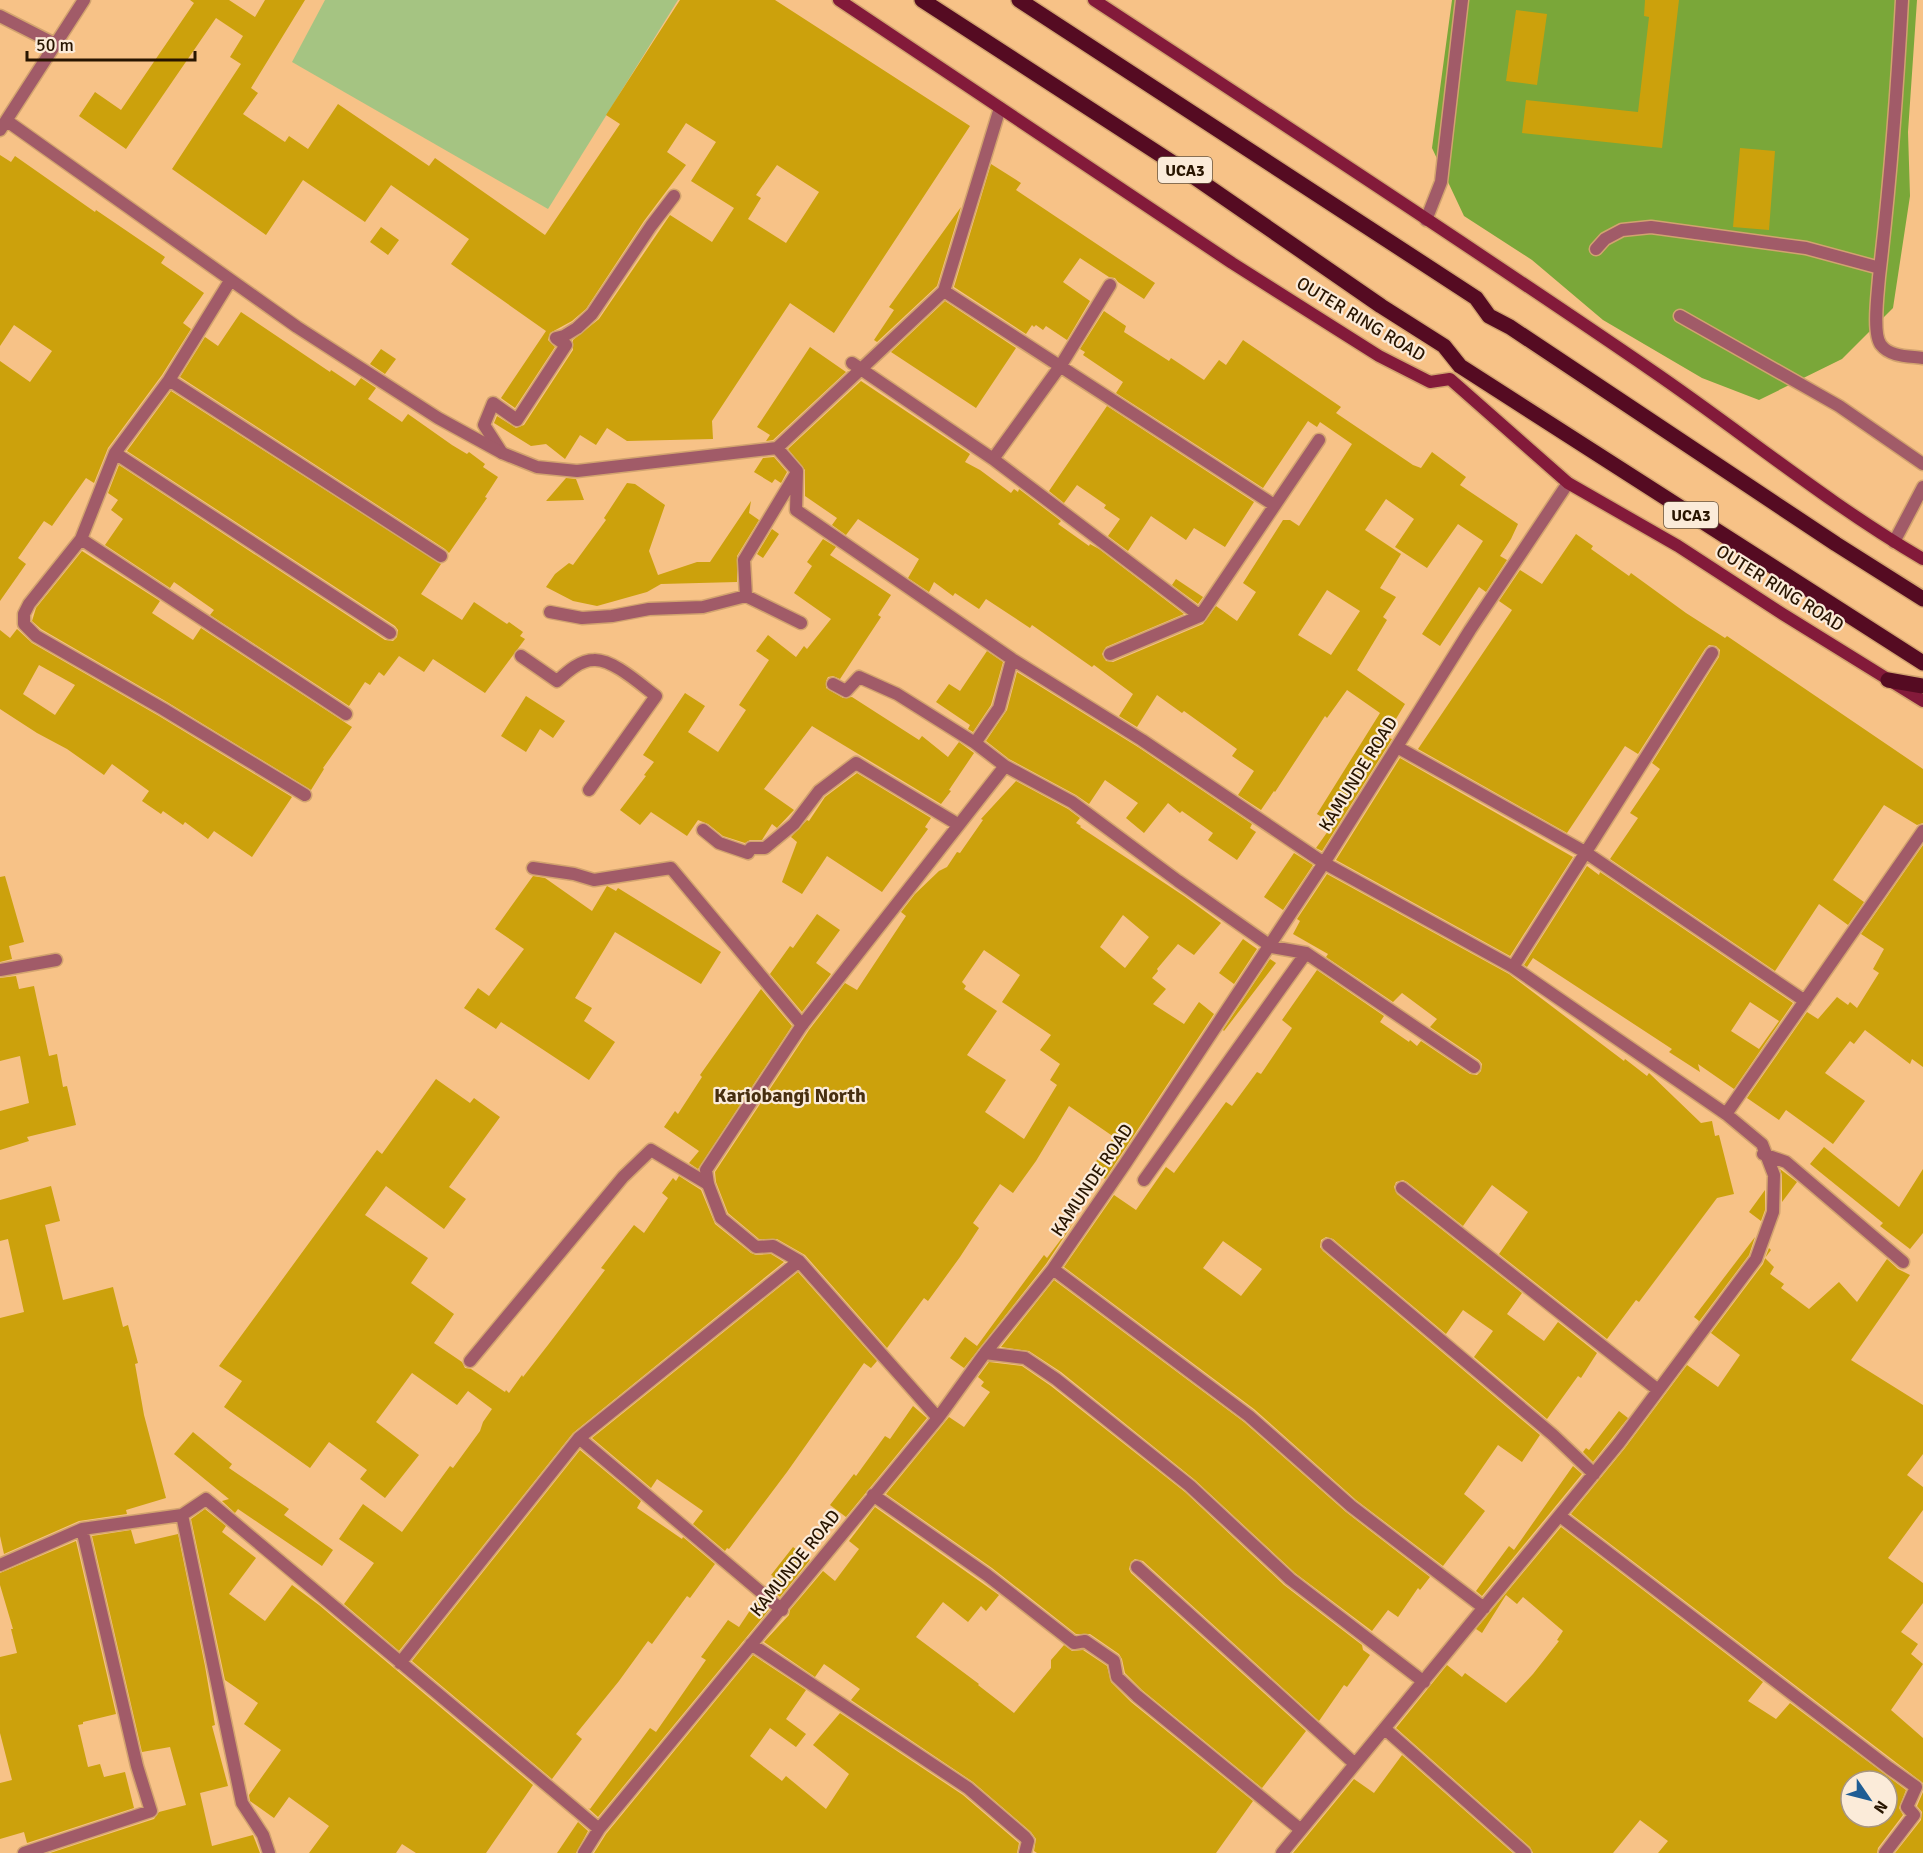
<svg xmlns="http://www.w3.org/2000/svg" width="1923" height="1853" viewBox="0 0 1923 1853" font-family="Signika,sans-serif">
	<rect width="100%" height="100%" fill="#f7c287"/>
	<path fill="#a5c482" d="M325,0H678L548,209L292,62Z"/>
	<path fill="#7aa739" d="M1452,0H1917L1908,132L1910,196L1893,308L1842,359L1759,400L1702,378L1603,320L1532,260L1464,216L1432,148Z"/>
	<path fill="#cca10c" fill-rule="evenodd" d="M190,0H229L255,17L265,0H305L251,88L258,93L243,114L285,142L289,136L308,149L338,104L429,166L435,158L545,235L620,124L606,115L680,0H775L970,126L834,333L790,303L712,421L713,439L627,441L607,428L596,445L580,435L565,459L546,444L531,446L494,423L497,416L516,428L524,425L573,350V340L599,319L670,215L712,242L734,208L691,181L716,142L686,123L667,152L686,165L644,221L586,309L572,321L550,333L548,340L555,347L515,408L501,398L546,331L451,264L469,239L391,185L365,222L303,180L266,235L172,169L241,64L230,57L243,36L216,18L126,149L79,116L95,92L121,110L194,3ZM777,165L819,192L786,243L748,219L761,198L756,195Z
		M1645,0H1679L1662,148L1522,133L1526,100L1638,112L1649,17L1644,16Z
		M1516,10L1547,14L1537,85L1506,81Z
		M1740,148L1775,151L1769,230L1733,227Z
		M0,155L11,162L15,156L95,212L96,210L165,257L161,263L204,293L183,323L191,329L162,375L108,448L94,483L86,478L52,526L44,521L18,558L26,564L0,601V361L30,382L52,351L14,325L0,346Z
		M991,164L1021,183L1016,190L1155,283L1144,299L1118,282L1115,278L1109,277L1080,258L1063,282L1090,301L1067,340L1046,326L1043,330L1036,325L1034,327L1032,325L1026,334L954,287Z
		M961,207L937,286L877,342L874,340L894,310L889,307Z
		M381,227L399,240L388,255L370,242Z
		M945,301L1016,348L976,408L891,352Z
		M1104,311L1126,326L1124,332L1169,361L1171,358L1204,380L1219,360L1226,365L1243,340L1341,407L1336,413L1413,465L1421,468L1432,452L1466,477L1460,485L1518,524L1511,539L1500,556L1507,560L1486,592L1479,587L1440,646L1422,634L1483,541L1458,524L1427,568L1395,547L1414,519L1386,499L1365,530L1401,554L1380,588L1396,597L1383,617L1387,620L1357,670L1405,704L1385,737L1392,739L1322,851L1316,848L1333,824L1317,814L1380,713L1347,690L1327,718L1325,716L1275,792L1274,791L1261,810L1238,795L1254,771L1232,756L1237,749L1184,711L1182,713L1157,695L1137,727L1119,716L1133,694L1094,665L1092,667L1032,625L1030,628L986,599L979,609L955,593L953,596L934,582L929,592L908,578L919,559L858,519L846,535L832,525L837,518L805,496V470L788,449L861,381L970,454L965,462L980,470L1011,493L1014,489L1018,492L1019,489L1061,521L1058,524L1089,546L1090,544L1099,549L1184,614L1106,647L1102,654L1106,661L1113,662L1203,624L1216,606L1237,621L1256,592L1243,583L1283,520H1290L1299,526L1352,444L1320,422L1317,427L1308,421L1263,488L1116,393L1123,382L1083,355L1085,352L1080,349ZM1327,590L1360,611L1331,655L1298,635Z
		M241,312L330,372L331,370L355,386L361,378L376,388L368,399L402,422L408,414L452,445L467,454L469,452L485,464L483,467L498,477L485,497L487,498L449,553L445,549L180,377L205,337L218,346Z
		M810,347L846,372L773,440L766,441L770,435L757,427Z
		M381,349L396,359L385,374L370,364Z
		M171,391L441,564L421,594L462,620L474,602L507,624L509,622L523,632L520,636L525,639L485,693L433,659L424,672L399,656L384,676L379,672L370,685L365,682L349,706L210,615L214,610L174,582L170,588L105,545L123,519L111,510L118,500L108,493L119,465L385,640L393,641L397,637L398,630L395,626L127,451Z
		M1107,406L1254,502L1225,547L1194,528L1186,540L1151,516L1128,551L1108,536L1120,519L1104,508L1106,505L1077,485L1064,503L1049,491Z
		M774,457L787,472L781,483L775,479L772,483L754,472L763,458Z
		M566,478L576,479L584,500L546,501Z
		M627,483L635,484L665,505L649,551L658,575L697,562H710L751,501L749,513L759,520L737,556V582L661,584L647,592L597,606L573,601L546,587L555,574L569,563L573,565L606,520L604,518Z
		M772,529L779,534L763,558L757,554Z
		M1576,534L1593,546L1591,549L1629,576L1631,573L1686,613L1725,638L1727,636L1923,769V823L1917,825L1884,805L1833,880L1864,902L1848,925L1819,904L1775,971L1610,859L1638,818L1630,813L1660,769L1652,763L1719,657L1720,650L1716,646L1709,645L1705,649L1638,754L1625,746L1567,833L1418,749L1512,610L1499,601L1520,570L1542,584Z
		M823,539L836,547L830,555L891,595L878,615L881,617L840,679L833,676L828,677L826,681V688L843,698L852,697L919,740L922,736L948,757L959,742L974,753L949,790L951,791L941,804L812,726L764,789L794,810L777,828L772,824L762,840H750L745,843L723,836L708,824L698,820L687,836L651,812L640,825L620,810L646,776L644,775L654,762L643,755L685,693L705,706L688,732L718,752L746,710L739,705L769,660L756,651L768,635L796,657L804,646L807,649L831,619L794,593L812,566L807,562Z
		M82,551L160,601L152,613L193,640L201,628L352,727L323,768L324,769L311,790L167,702L41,629L32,621L36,608Z
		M1176,579L1203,597L1198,604L1172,585Z
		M17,629L32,643L159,716L292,797L252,857L214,831L208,839L185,822L183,825L163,811L161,814L142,801L149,791L112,764L104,775L67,749L37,733L0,709V630L10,638ZM39,665L75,685L55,715L23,694Z
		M987,651L1003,662L991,705L973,732L968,729L970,725L936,702L949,684L960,691Z
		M1017,672L1138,747L1252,824L1250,828L1256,832L1237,860L1208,840L1213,833L1182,811L1180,813L1168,803L1144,833L1126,818L1138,803L1105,780L1089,804L1076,795L1009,759L986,741L1007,710Z
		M526,696L565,721L553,738L540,729L526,752L501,736Z
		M1400,758L1573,857L1510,956L1336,860Z
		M857,773L931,818L925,827L928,829L882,892L827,856L802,894L782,882L797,842L791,837L807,820L809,821L825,797Z
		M1016,781L1068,809L1080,818L1076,823L1081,826L1080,827L1184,896L1221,923L1194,955L1178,944L1157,969L1158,971L1152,978L1166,989L1153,1004L1184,1024L1199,1002L1214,1014L1105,1179L1091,1168L1114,1137L1069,1106L1036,1161L1013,1193L1000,1184L973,1223L979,1228L960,1257L928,1301L924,1298L887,1348L805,1255L777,1239H759L728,1213L716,1182L715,1172L809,1030L845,983L857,990L906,916L901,912L915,894L939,871L947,867L957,852L960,853L983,820L981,819ZM1123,915L1149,937L1125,968L1100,947ZM984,950L1020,975L1002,1002L1051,1035L1040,1050L1060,1064L1050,1080L1057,1085L1024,1139L985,1112L1006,1080L967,1055L997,1011L964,989L966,986L962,982Z
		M1923,845V1067L1912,1059L1910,1064L1865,1030L1854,1044L1850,1041L1825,1073L1865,1101L1833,1144L1786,1110L1779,1120L1747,1098L1807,1012L1818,1019L1837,997L1848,1005L1850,1002L1857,1008L1879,973L1873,969L1884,949L1861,934Z
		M1294,853L1313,865L1283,910L1264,897Z
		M1587,866L1599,875L1600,872L1793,1003L1734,1089L1698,1064L1700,1072L1669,1052L1672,1049L1533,958L1527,967L1524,965ZM1750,1002L1779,1021L1759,1049L1731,1031Z
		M1327,874L1509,974L1624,1061L1625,1059L1647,1076L1649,1073L1701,1123L1712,1121L1715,1136L1719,1135L1734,1194L1717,1198L1639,1302L1636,1300L1607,1339L1499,1254L1528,1212L1492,1185L1463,1226L1407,1182L1403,1180L1396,1182L1394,1187L1397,1194L1522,1293L1507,1314L1544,1341L1558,1322L1597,1353L1581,1378L1578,1376L1547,1419L1474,1357L1493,1331L1463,1310L1446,1334L1333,1239L1326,1237L1321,1240L1320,1247L1323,1251L1540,1435L1522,1462L1498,1445L1464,1494L1485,1511L1443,1566L1356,1500L1254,1409L1064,1267L1114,1195L1136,1210L1166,1167L1174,1173L1226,1102L1232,1106L1257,1072L1261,1074L1292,1028L1282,1020L1317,970L1384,1016L1380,1022L1409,1042L1410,1040L1417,1046L1421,1041L1470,1074L1477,1075L1481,1071L1482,1064L1479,1060L1430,1027L1437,1019L1402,993L1393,1002L1326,957L1328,954L1293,934L1300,921L1297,919ZM1223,1241L1262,1269L1241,1296L1203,1268Z
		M5,876L24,942L9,946L12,959L0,962V877Z
		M533,876L545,878L592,911L607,886L616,891L618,888L721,952L701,984L615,932L575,998L592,1008L584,1021L615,1042L589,1080L501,1022L496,1029L464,1008L478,988L489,996L524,949L495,929Z
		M817,914L840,930L816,963L831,974L802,1012L770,974L790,946L793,948Z
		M1243,939L1257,949L1234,984L1219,973Z
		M1270,959L1276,963L1224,1031L1223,1030Z
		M16,976L19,989L34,986L49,1056L57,1054L63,1087L67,1086L76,1125L27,1137L29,1141L0,1150V1111L29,1103L20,1056L0,1061V978Z
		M761,989L792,1026L698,1169L689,1163L699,1151L664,1127L675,1111L678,1114L702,1077L700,1075Z
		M436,1079L470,1103L474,1098L500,1117L449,1187L466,1199L444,1229L386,1186L365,1215L428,1258L411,1283L454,1314L434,1343L462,1362L465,1368L471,1369L505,1392L506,1390L509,1393L522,1375L523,1377L548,1345L605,1270L601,1268L634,1225L644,1233L668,1198L662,1193L673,1178L676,1181L679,1176L701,1190L715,1224L751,1253L756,1255L771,1254L784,1262L573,1433L399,1651L344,1604L374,1563L339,1539L363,1504L402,1532L450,1466L453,1468L480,1431L483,1422L492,1409L468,1391L457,1405L412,1373L376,1422L419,1455L385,1498L360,1479L367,1470L329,1442L310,1468L224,1407L242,1381L219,1366L377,1150L382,1154Z
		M1824,1147L1899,1207L1923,1169V1233L1910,1249L1880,1226L1883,1223L1810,1164Z
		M1780,1169L1797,1182L1782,1202V1175Z
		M51,1186L60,1221L45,1225L63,1300L113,1287L123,1327L128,1325L138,1363L135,1364L144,1415L166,1498L126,1510L127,1514L79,1521L4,1554L0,1536V1318L24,1312L8,1239L0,1241V1200Z
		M1765,1190V1210L1761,1221L1749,1212Z
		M1074,1222L1046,1264L964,1368L950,1358L965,1337L977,1346L1044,1255L1047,1258Z
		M1755,1237L1749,1255L1698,1323L1699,1321L1694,1317Z
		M1769,1248L1771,1250L1765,1258L1774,1267L1770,1274L1784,1284L1781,1288L1809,1309L1839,1282L1857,1302L1887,1259L1898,1269L1910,1275L1851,1360L1923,1405V1454L1907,1475L1923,1487V1510L1888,1558L1923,1583V1603L1901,1632L1918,1644L1911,1654L1923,1664L1891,1710L1923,1738V1783L1571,1514L1625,1448L1687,1365L1718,1387L1740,1355L1711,1333L1763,1264Z
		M798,1272L877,1361L871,1368L864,1363L787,1472L729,1549L727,1548L725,1551L693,1524L703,1511L657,1479L651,1488L592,1438Z
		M1054,1280L1244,1422L1346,1512L1430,1577L1420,1590L1418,1588L1398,1617L1388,1610L1372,1631L1295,1573L1195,1480L1061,1372L1029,1351L1001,1347Z
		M989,1362L1022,1366L1051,1386L1185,1492L1284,1585L1362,1645L1363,1650L1370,1655L1347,1687L1344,1685L1319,1721L1143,1561L1135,1559L1131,1562L1129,1569L1131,1573L1306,1731L1262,1788L1142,1690L1125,1673L1122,1659L1119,1654L1090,1634H1076L992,1568L886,1494L949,1417L964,1427L990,1392L981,1386L984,1382L978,1377Z
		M913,1406L927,1418L846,1517L830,1505L854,1474L856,1476L885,1436L890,1439Z
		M1619,1411L1628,1418L1593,1462L1583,1452L1586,1448L1589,1450Z
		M193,1432L232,1464L229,1468L289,1509L284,1515L333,1550L322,1566L238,1509L235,1513L222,1501L229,1499L174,1454Z
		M580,1450L641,1501L637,1508L682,1539L683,1537L715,1564L690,1598L687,1596L652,1644L648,1641L619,1681L576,1734L582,1739L552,1779L412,1661Z
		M1573,1466L1582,1474L1482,1596L1476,1591L1484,1580L1509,1546L1514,1550Z
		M875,1507L999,1595L986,1611L981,1606L968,1622L943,1602L916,1637L979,1684L978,1685L1014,1713L1051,1668V1660L1064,1645L1072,1651L1083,1650L1107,1666L1111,1682L1131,1702L1253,1801L1216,1853H1037L1034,1851L1036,1839L1031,1832L973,1782L851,1700L860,1689L824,1664L815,1677L764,1642L789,1615L790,1610L823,1571L835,1581L859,1549L849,1541Z
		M205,1509L226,1526L222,1532L256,1558L229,1594L265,1621L292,1585L319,1605L533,1785L486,1853H416L402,1844L396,1853H309L329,1826L289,1797L274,1818L250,1801L249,1795L281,1750L244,1724L258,1703L225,1680L191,1519Z
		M1561,1527L1763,1682L1748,1701L1776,1719L1790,1703L1906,1790L1899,1808L1903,1815L1878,1848L1877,1853H1658L1668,1841L1640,1820L1613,1853H1533L1530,1847L1396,1728L1447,1665L1462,1677L1465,1673L1506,1703L1533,1674L1559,1641L1557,1640L1563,1631L1523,1597L1517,1604L1506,1595L1482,1633L1476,1629ZM1851,1781H1887V1817H1851Z
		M131,1530L135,1544L178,1534L205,1666L215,1725L212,1726L228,1786L200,1793L212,1846L253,1835L260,1853H50L154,1819L159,1812L186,1805L170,1747L142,1752L92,1536Z
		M76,1541L116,1714L83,1722V1724L78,1725L88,1767L100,1764L104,1777L125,1772L134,1808L27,1843L24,1832L0,1839V1783L12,1780L0,1733V1657L17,1653L11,1629H13L0,1585V1573Z
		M793,1547L810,1560L780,1597L767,1586L773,1576L771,1575Z
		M757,1600L769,1610L598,1817L588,1808L590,1809L650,1728L656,1732L706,1660L701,1657L728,1620L739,1627Z
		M753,1655L806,1690L786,1719L806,1734L796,1747L770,1728L750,1756L782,1781L786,1776L826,1809L849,1774L813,1745L840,1713L963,1795L1019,1843L1017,1853H594L606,1834Z
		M1402,1755L1513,1853H1293L1354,1779L1374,1793Z
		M1923,1792V1853H1895L1921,1820L1922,1812L1917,1806Z
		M578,1822L588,1831L576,1853H557Z"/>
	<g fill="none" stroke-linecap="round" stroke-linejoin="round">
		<defs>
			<path id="service" d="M1902,0C1897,93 1890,185 1879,277C1878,292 1872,334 1881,345C1890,357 1909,356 1923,358
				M1596,249L1605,239L1622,230L1651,227L1806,248L1880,268
				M1680,316L1839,406L1923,464
				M502,453L484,425L493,403L517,420L566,345L556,338L564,336L577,328L592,314L651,226L674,196
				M533,868L574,874L594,880L671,868L802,1025
				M470,1361L623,1177L651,1150L708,1184"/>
			<path id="minor" d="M0,16L55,44
				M7,121L297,327L438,418L502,453L537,467L577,471L777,448L797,471L796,510L1012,659L1142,740L1324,863L1513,967L1726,1114
				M0,130L84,0
				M1426,220L1441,182L1462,0
				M230,281L169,380L115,453L81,539L29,604L24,614V624L36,636L163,709L305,795
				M944,291L1274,505
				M852,363L993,459L1200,616
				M169,380L441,556
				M777,448L944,291L1000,108
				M115,453L390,633
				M993,459L1061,365L1110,285
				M81,539L346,714
				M1894,542L1923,487
				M746,596L744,560L797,472
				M550,612L582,618L612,616L649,609L703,607L746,596L801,623
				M1110,654L1200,616L1319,440
				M521,656L557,681C567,672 580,660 594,660C613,659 641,685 656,696L589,790
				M833,684L846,691L859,677L897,694L975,743
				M1397,747L1585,852L1805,1001
				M1005,766L1072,802L1178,881L1272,947L1306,953L1474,1067
				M703,830L719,843L748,853L751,848H765L794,824L819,791L856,763L959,825
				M1513,967L1712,653
				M0,970L56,960
				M1763,1154L1786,1162L1903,1262
				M1144,1180L1306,953
				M1402,1188L1658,1390
				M1328,1245L1553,1435L1594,1474
				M1053,1269L1249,1416L1351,1506L1484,1608
				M985,1353L1025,1358L1056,1379L1190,1486L1290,1579L1424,1682
				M938,1418L799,1261L773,1246L756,1247L721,1218L708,1184L706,1170L802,1025L1005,766L975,743L999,708L1012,659
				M579,1438L782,1610
				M873,1495L987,1575L1074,1643L1085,1641L1114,1661L1117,1677L1137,1696L1301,1830
				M182,1515L242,1803L263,1835L269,1853
				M1560,1516L1889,1768L1916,1787L1907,1807L1914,1815L1885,1853
				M0,1565L82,1529L182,1515L206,1499L599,1829
				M1137,1567L1355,1764
				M751,1644L968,1788L1025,1837L1028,1841L1025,1853
				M400,1663L579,1438L799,1261
				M1385,1729L1525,1853
				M24,1853L151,1811L137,1766L82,1529
				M584,1853L599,1829L938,1418L985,1353L1053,1269L1125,1164L1324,863L1470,630L1568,483
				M1282,1853L1619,1443L1756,1259L1773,1212L1774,1175L1762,1144L1726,1114L1923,831"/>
			<path id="secondary" d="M839,0L1232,263L1379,356L1430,382L1450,379L1568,483L1678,546L1781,613L1923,701
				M1094,0C1280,122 1467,244 1651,370C1742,432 1827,503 1923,559"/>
			<path id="primary" d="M922,0L1187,172L1381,306L1444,346L1460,366L1923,663
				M1019,0L1476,298L1489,316L1510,327L1836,544L1923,599
				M1888,680L1923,686"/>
		</defs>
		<use href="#service" stroke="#d2a36f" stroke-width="15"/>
		<use href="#minor" stroke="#d2a36f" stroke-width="15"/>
		<use href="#secondary" stroke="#d2a36f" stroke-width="15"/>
		<use href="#primary" stroke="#d2a36f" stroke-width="18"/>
		<use href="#service" stroke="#a15b68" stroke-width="12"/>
		<use href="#minor" stroke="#a15b68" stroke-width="12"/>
		<use href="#secondary" stroke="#831a3a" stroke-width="12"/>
		<use href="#primary" stroke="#550b22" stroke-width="15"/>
	</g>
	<g text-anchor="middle" stroke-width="4.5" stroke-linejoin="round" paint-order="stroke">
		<g fill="#fbebd9" stroke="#675541" stroke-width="1.5">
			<rect x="1158" y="157" width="54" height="26" rx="4.5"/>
			<rect x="1664" y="502" width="54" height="26" rx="4.5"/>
		</g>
		<g font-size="16" font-weight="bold" fill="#281500">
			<text x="1185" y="176">UCA3</text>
			<text x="1691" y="521">UCA3</text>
		</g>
		<g font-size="18" fill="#281500" stroke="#fbebd9">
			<text transform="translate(1361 319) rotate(31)" y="6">OUTER RING ROAD</text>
			<text transform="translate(1780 588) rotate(32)" y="6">OUTER RING ROAD</text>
			<text transform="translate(1358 774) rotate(-58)" y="6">KAMUNDE ROAD</text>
			<text transform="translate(1092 1180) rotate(-56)" y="6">KAMUNDE ROAD</text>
			<text transform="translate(795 1563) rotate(-51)" y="6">KAMUNDE ROAD</text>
		</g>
		<g font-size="20" font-weight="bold" fill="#472e0f" stroke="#fbebd9">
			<text x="790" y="1102">Kariobangi North</text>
		</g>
	</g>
	<g transform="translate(1869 1799) rotate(125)"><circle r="28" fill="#fbebd9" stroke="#a79582" stroke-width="1.5"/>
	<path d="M0-4.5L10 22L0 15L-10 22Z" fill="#1f5d94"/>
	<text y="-9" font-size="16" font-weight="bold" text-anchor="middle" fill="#281500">N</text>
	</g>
	<path d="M27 51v9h168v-9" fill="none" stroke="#281500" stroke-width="3"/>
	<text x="36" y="51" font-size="18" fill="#281500" stroke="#fbebd9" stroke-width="4.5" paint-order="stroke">50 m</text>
</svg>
